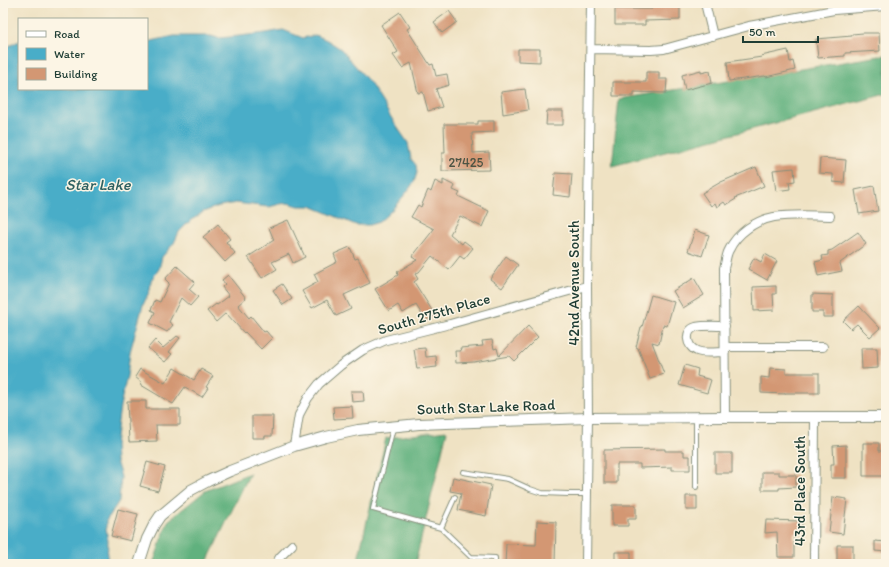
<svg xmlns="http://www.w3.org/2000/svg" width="889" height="567" viewBox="0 0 889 567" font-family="Itim,sans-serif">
	<rect width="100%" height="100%" fill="#fcf5e5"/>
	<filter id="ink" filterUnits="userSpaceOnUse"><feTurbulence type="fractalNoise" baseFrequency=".025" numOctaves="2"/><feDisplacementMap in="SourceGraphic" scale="8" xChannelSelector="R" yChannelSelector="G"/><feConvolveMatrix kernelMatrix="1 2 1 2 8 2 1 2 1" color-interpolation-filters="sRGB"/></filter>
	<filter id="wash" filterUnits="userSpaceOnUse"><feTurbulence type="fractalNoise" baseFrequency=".012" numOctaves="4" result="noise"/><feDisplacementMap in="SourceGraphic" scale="16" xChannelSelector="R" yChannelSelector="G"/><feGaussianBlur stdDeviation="0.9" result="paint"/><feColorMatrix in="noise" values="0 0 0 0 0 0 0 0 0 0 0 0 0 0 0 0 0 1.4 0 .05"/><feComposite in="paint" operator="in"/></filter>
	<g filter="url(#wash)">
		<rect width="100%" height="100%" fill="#efe2c3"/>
		<path fill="#60b17e" stroke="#407759" d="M886,55V94L612,166L619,99Z
			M447,431L415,564H357L386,438Z
			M250,473L206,564H153L168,521L205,491Z"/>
		<path fill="#49adc8" stroke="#34757e" d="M283,30L303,38L315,35L327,40L341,49L370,83L382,102L395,124L408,143L411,159L416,165L417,173L414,182L407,192L391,211L379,222L369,225H356L311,206H298L288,203L280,204L269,207L236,203L219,206L203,212L188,223L179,232L174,243L162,257L159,269L151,280L150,290L143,305L130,352L127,376L120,406L115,445L116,461L121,477L119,501L106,521V528L108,541L107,564H3V46H9L19,41V89H147V42L174,36H211L218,38L230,37L266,33Z"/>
		<g id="blocks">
			<path fill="#d39773" d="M680,3V20L645,21V25H615V9H652L651,5Z
				M449,11L457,22L442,33L434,22Z
				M400,12L410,27L407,29L430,65L433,64L436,76L447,74L449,85L436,89L442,107L428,111L423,92L418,93L411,63L402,68L393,55L398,52L381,25Z
				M863,33H879L880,51L845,53V56L818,58L816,39L852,36V34Z
				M518,49H540V62L518,61Z
				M788,50L790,62L793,61L795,70L766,77L765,76L729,81L727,62L762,57L761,56Z
				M701,70V73L710,71L712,83L685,90L682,75Z
				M646,72H659V79H667L666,93L634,92V96H613V82H646Z
				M525,89L528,110L503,114L501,92Z
				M547,111H563V125H546Z
				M478,121H494V132L472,133L473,153L489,152L490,170L442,171V153H445L444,124H478Z
				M820,158L846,160L844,183L833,182V174L819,173Z
				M756,167L764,186L735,198L736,199L726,205L724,202L717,207L715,203L711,206L702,193L721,182Z
				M794,168L795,181L789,182L790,189L776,191L773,170Z
				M555,173L572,174L570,197L553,195Z
				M443,180L455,186L453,190L460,193L458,196L489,211L482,227L460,216L450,234L462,244L464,241L473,248L464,259L460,256L449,270L432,256L419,272L415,274L418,279L414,282L435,315L426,321L416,305L403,313L398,305L389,311L375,289L398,275L397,272L417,260L412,257L434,229L411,217L418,205L421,207L428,190L431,192L435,181L443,185Z
				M874,186L878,211L859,214L855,190Z
				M288,220L305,257L293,263L289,254L272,262L277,269L262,278L248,257L274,240L269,228Z
				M218,224L230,239L226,242L235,253L225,262L203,237Z
				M695,230L709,235L702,256L688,251Z
				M858,232L866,244L840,263L842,271L818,276L815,262L823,260L822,256L828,255V251L832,250Z
				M350,247L355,259L358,258L370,283L344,295L351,309L336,316L327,300L312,308L302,291L318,282L314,274L337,262L334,254Z
				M765,254L777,261L767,280L748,269L754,258L761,262Z
				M506,256L518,265L502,288L490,279Z
				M177,266L195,282L189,289L198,297L190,306L181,298L169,322L173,325L167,332L150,323L155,312L151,310L155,300L160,302L169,283L165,279Z
				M228,275L246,298L238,305L249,318L251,316L264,332L266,331L272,338L261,349L245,332L244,333L226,313L216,322L207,311L216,304L217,305L229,296L222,287L225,284L222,280Z
				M694,278L704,295L683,308L673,291Z
				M282,284L292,299L283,305L273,290Z
				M776,286V294H773L774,310L754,311L753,287Z
				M812,294L833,295V317H823V312H812Z
				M651,295L674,302L667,326L663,325L659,344L652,342L664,374L650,379L638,348L636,347L641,327H642Z
				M859,306L880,328L870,337L857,324L851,329L843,321Z
				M528,326L538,337L514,361L509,356L474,362L456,363L455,351H461L460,348L483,346L482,341L492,340L494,349L497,348L499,356Z
				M177,336L180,338L169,352L172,354L165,362L148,348L155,340L163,348Z
				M425,348L426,357L436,356L437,367L417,369L414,349Z
				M861,348H877L878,368L862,369Z
				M685,365L698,369L697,376L711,380L707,393L679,385Z
				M174,368L194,380L201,369L213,376L206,387L208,388L202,397L185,387L173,404L141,385L140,381L135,377L140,369L165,383Z
				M770,368L786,369V373H819V393H785V394L761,393V377L769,378Z
				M351,391H363L364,401L352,402Z
				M127,401H146V409H180V425H156L157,441L129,442Z
				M352,406L353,418L334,419L333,407Z
				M252,416H273L272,436H265V438H252Z
				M863,443H879V451H886V476H863Z
				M846,445V478H831V464H834L833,446Z
				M665,449V451H684V456H690V470H672V467L640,468V464H617V483H604V450Z
				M715,453H732V473H715Z
				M147,462L165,467L158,491L140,486Z
				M762,472H779V475H796V487L779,488V490H762Z
				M453,477L491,485L486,516L458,510L461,493L450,491Z
				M686,496H697V510H686Z
				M833,497L847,499L843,534L829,532Z
				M612,505H636V519H628V526H612Z
				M118,509L138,514L131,541L111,536Z
				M766,520L802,521V532L794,533V557H778L777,532L765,533Z
				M537,521L556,522L555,564H505L506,544L536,545Z
				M875,541L886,542V552L875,551Z
				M837,545H853V564H837Z
				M615,552H631V564H615Z"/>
		</g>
	</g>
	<g filter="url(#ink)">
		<use href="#blocks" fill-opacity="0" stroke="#87907c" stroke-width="1"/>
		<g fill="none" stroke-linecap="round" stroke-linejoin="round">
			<defs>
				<path id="service" d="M696,418V487
					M393,428L373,509L441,528L471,557L495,558V564
					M463,472L508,479L530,489L542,493L568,494H587
					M441,528L455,497"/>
				<path id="minor" d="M705,3L713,36
					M591,49L651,50L664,49L749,26L834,10L886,6
					M725,326C716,326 705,325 696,327C684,330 686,347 697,351C704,354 717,352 725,352
					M725,347H823
					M725,417L724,268C726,262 726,255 729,250C737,233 756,220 774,217C792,214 812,215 830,216
					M294,446L299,415L308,398L319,384L341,365L363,350L386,340L450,324L587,286
					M276,564L280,557L292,545
					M586,564L588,418L587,286L591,3
					M814,564L815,418"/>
				<path id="tertiary" d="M139,564L147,539L154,525L160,516L191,490L208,481L230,471L294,446L326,437L358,430L419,424L588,418L725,417H886"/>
			</defs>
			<use href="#service" stroke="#87907c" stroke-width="6"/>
			<use href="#minor" stroke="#87907c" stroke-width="10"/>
			<use href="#tertiary" stroke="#87907c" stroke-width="12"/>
			<use href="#service" stroke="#fff" stroke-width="4"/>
			<use href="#minor" stroke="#fff" stroke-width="8"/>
			<use href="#tertiary" stroke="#fff" stroke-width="10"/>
		</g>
	</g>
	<g text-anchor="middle" stroke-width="3" stroke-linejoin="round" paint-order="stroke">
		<g font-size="13" fill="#4c5444">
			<text x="466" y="167">27425</text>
		</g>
		<g font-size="15" fill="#1f3d34" stroke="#fcf5e5">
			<text transform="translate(574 283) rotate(-90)" y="5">42nd Avenue South</text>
			<text transform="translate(434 314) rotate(-16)" y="5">South 275th Place</text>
			<text transform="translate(486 407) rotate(-2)" y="5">South Star Lake Road</text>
			<text transform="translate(800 491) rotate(-90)" y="5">43rd Place South</text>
		</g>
		<g font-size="16" font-style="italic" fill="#2c5f60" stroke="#fcf5e5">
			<text x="98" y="190">Star Lake</text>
		</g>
	</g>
	<rect width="889" height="567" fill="none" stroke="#fcf5e5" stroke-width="16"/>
	<rect x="18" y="18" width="130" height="72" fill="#fcf5e5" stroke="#a4ab9e"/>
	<rect x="26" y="31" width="20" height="6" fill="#ffffff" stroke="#a4ab9e"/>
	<text x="54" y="38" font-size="12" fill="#1f3d34">Road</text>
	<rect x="26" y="48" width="20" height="12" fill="#49adc8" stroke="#a4ab9e"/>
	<text x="54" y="58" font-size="12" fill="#1f3d34">Water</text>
	<rect x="26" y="68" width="20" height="12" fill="#d39773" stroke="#a4ab9e"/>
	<text x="54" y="78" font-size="12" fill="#1f3d34">Building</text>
	<path d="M743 36v6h75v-6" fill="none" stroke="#1f3d34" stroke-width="2"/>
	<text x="749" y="36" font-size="12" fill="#1f3d34" stroke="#fcf5e5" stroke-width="3" paint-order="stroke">50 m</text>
</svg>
